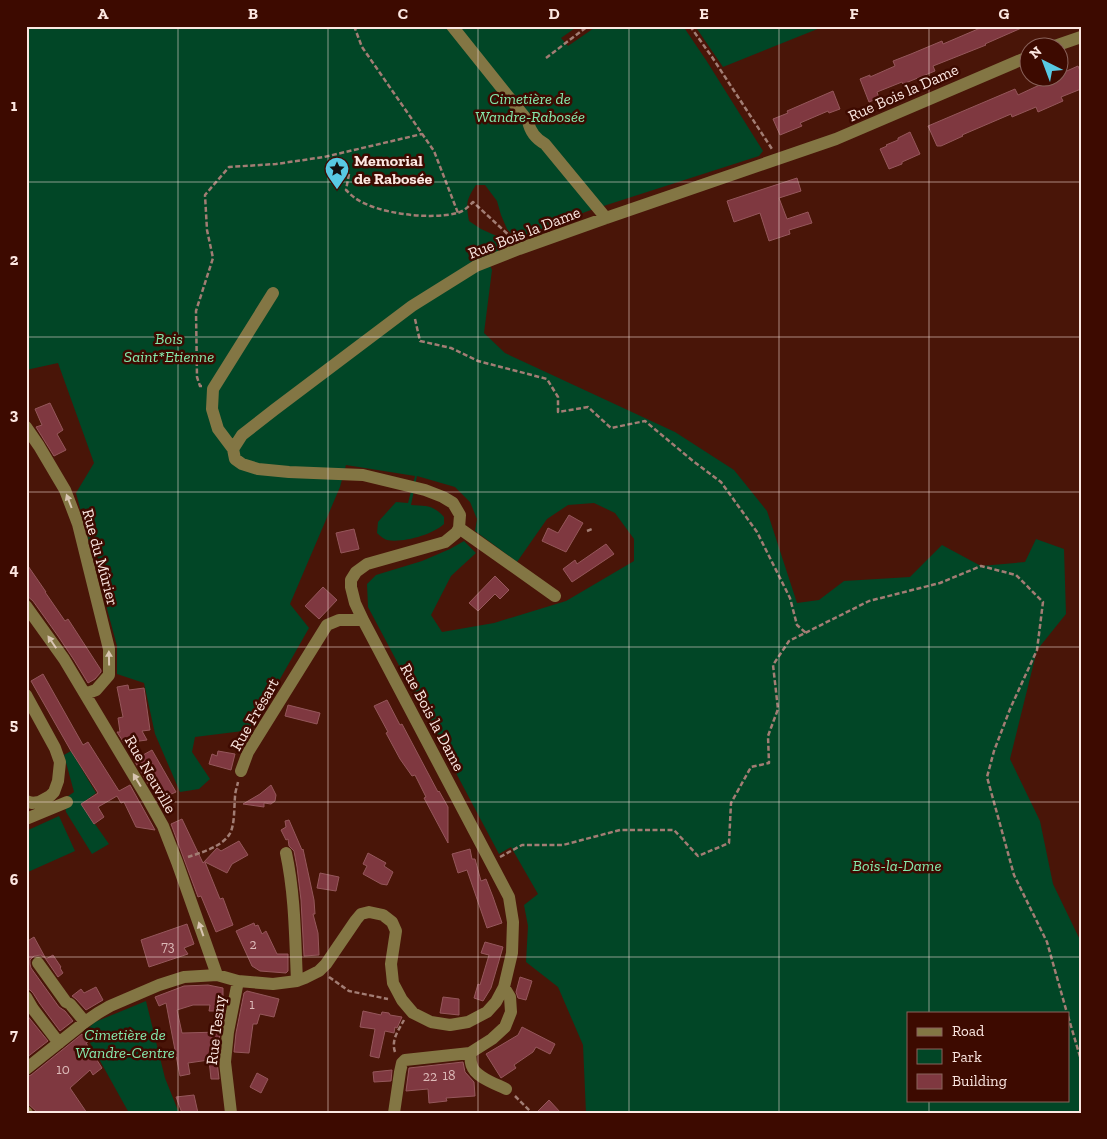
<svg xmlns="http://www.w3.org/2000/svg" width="1107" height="1139" viewBox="0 0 1107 1139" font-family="'Zilla Slab',serif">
	<rect width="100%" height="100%" fill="#491508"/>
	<path fill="#014626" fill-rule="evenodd" d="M26,26H578L561,38L568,46L597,26H683L706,60L763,151L759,156L588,211L540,230L518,241L507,229L501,215L497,201L485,185H476C466,200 466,204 469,221L481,229L512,243L487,258L492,270L484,333L505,353L675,432L734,470L767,511L797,603L819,600L844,581L910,577L942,545L981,566L1025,562L1036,539L1064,549L1066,614L1037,650L1010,759L1040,821L1053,884L1081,942V1113H586L583,1045L558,987L526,962L528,926L524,905L538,894L511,847L499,854L368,607L367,584L376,575L422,561L450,549L464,541L476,553L451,576L431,615L442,632L494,623L566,601L634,561V539L615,513L594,503L568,505L547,519L517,562L475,531L477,519L470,502L455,487L417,476L411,505C427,506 433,505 444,517V524C432,535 403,543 387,540C384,539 380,536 377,533L378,522L396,502L408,503L415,476L346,465L340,487L290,604L309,628L251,730L195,737L192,752L210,779L199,789L180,792L155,734L144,683L117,674V646L76,493L94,463L58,363L26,370ZM908,1013H1068V1100H908Z
		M695,26H825L723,67Z
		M71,751L96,793L81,804L109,844L92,854L66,812L64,799L74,792L64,755Z
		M59,816L75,851L28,872L26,867V831Z
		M146,1001L165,1078L179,1113H129L84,1032L95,1022Z"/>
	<path fill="#7f3840" stroke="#95575b" d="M985,26H1026L985,44L986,45L933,66L935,71L903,84L902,82L877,92L879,98L869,102L860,79L870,75V77L895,66L893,61L911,54L942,41L943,44Z
		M1078,66L1081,73V89L1061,97L1063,101L1038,112L1036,107L1012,117L1011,114L962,135L963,136L941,146H937L928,126L1015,89L1018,95L1048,81L1047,80L1052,78H1060V74Z
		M833,91L840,109L829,113L828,111L800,123L802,126L780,135L773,119L788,113L787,111Z
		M910,132L920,154L902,162V164L889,169L880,149L887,146L886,145L898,140V138Z
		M797,178L801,191L779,198L787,219L808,212L812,223L789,230L790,234L769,241L760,213L734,222L727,201Z
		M50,403L63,430L57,434L66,450L54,456L36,427L42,425L35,409Z
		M569,515L583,523L566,552L542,541L548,528L558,533Z
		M354,529L359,549L341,553L336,533Z
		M606,544L614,554L572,582L563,569L575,560L577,564Z
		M26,563L46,592H45L65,621L68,619L101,670V672L95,679L88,683L74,660L58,636L33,601L26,595Z
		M495,576L509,590L500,599L495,594L478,611L469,603Z
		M323,587L337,600L319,619L305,606Z
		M43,674L83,745L88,742L119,791L130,785L155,830L136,827L124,802L121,803L117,796L98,807L104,817L94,824L81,804L98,793L71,751L31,681Z
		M128,685L129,690L144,688L150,730L142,731L147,740L124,743L117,732H120L118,718L123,717L117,687Z
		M387,700L400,725L402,724L438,792L439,791L448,807V843L424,798L426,797L415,775L412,776L400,759L386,733L388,732L374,706Z
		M288,705L320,713L317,724L285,716Z
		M152,750L176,792L165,797L157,783L150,787L134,760Z
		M218,751L235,754L231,770L209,764L212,754L217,756Z
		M271,785L276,795L275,801L271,804L264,803V807L243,804L260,794Z
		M182,819L203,863L217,848L221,851L239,841L248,855L232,864L227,873L205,862L220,899L223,898L233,925L216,932L201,896L198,897L171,824Z
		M289,820L302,850L303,849L314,900L315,914H313L318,933L319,955L304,956L301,900L297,867L294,851L289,846L288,839L286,840L281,830L286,827L285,821Z
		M470,849L472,859H475L481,881L486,879L493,897L502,923L487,928L467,870L458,873L452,854Z
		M368,853L386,863L384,866L393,872L387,885L381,884L363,874L367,866L363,864Z
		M320,873L339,877L336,891L317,888Z
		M254,923L255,926L258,925L262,934L266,931L277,954H288V971L286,973L260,971L252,966L236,931Z
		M187,924L194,944L184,948L188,954L149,967L141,940Z
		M34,937L46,959L53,955L61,967L60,968L63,973L58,977L45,958L41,955L34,956L30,960V964L31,968L59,1007L65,1011L73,1021L60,1031L40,1004L33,993L30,990L26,989V942Z
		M485,942L503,947L491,988L483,1001L474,998L478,984L480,985L489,955L481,953Z
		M520,977L532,981L526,1000L518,998L516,992Z
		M208,985L223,988V1011H209L210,1005H193L177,1010L182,1033L220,1032L217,1061L219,1079H211L209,1060L188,1063L190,1074L180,1076L166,1003L159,1006L155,997L184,986Z
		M96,987L103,1000L86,1010L76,999L72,996L81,989L84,993Z
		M247,991L279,999L274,1017L260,1014L257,1024H253L249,1053L234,1052L236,1033L244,993Z
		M443,997L459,999V1015L440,1013Z
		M363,1011L381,1015L382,1012L389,1013L390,1015L402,1017L397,1028L395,1027L394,1033L385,1031L379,1058L370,1056L375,1029L360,1027Z
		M26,1014L48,1041L26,1058Z
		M522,1027L555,1044L550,1054L536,1047L533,1052L514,1065L516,1068L501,1078L486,1054L518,1035Z
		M82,1034L88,1042L86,1043L102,1068L93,1075L90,1070L70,1088L87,1113H38L26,1102V1077L31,1075Z
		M463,1062L465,1072L474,1082L475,1096L446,1098L447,1101L429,1103L428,1089L406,1091L409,1068Z
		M392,1070L391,1081L374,1082L373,1072Z
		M257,1073L268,1079L261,1093L250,1087Z
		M194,1095L198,1113H182L176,1097Z
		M549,1100L561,1113H536Z"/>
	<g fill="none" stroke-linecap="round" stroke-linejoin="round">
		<path stroke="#a27d74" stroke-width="2.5" stroke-dasharray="5 2.5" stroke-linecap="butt" d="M354,26L362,47L434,151L458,213
			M690,26L712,57L772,149
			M546,58L588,26
			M349,174L346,190C349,193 352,196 355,198C377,214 431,220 457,213C463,212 468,207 473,202L513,239
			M415,319L420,341L451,348L478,361L547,379L558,397V412L588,407L611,428L645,421L693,461L721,482L757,532L790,598L797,625L806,633
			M202,386H200L197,377L196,311L213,258L207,230L205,195L229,167L276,164L324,157L422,134
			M587,531L592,529
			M188,857C200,853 221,847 229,835C235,827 234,807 235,797C235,792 237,787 238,782
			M500,857L522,845H563L620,830H674L698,856L729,843L731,803L751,767L769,763L768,736L778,709L773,665L789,641L869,601L940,583L981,566L1016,575L1043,602L1037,650L1010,709L994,751L987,777L1014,875L1047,942L1067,1013
			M329,977L349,991L388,999
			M1068,1016L1081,1060
			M395,1052C391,1040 398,1031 404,1020
			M515,1096L532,1113"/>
		<path stroke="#837644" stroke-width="12" d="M452,26L528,121C530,132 536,139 545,144L606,218
			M1049,48L1081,37
			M26,427L39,446L65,490L78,524L109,649V675L96,690L85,694
			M233,449L218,429L212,409L213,389L273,293
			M459,528L555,596
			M26,606L64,659L149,801L163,826L177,862L217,975
			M26,695L55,748L60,762L58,781L54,792L50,796L39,802L32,803L26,801
			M241,771L248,752L327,625L339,620H363
			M26,819L67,802
			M286,853C295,895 295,938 297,981
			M38,963L66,1002L70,1004L85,1022
			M26,997L33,1009L59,1043
			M470,1053C471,1057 470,1062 472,1066C475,1077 496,1084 506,1089
			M26,1069L85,1022L98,1013L110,1006L159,985L184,977L217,975L238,981L273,984L297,981L305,978L319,971L326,964L356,920L361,914L369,912L383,915L392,922L396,931L391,964L393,983L402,1000L413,1013L431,1022L450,1025L468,1022L487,1012L496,1002L504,987L512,953L513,922L509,897L363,620L355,603L351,587V580L356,572L367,564L445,542L456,533L459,528L460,515L453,503L443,497L425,490L363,475L289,472L258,469L242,464L235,459L233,449L242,435L274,410L412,306L476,266L519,249L606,218L836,139L1030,56
			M26,1112L27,1113
			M231,1113L225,1062L228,1032L238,981
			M394,1113L400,1072L402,1063L405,1060L470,1053L492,1039L505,1027L511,1012L510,997L504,987"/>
	</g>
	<defs><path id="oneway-solid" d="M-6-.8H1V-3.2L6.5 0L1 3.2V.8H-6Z" transform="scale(1.25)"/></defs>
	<g fill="#d8c5b2">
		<use href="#oneway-solid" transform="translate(69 501) rotate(-111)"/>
		<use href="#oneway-solid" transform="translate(52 642) rotate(-124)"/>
		<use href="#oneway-solid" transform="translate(109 658) rotate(-91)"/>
		<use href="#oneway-solid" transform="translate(137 780) rotate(-121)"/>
		<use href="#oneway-solid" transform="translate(201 929) rotate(-109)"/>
	</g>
	<path fill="none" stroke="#fce7e1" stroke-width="1" stroke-opacity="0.55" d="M178,26V1113M328,26V1113M478,26V1113M629,26V1113M779,26V1113M929,26V1013M26,182H1081M26,337H1081M26,492H1081M26,647H1081M26,802H1081M26,957H1081M929,1100V1113"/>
	<defs>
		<symbol id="sight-pin" viewBox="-11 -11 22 30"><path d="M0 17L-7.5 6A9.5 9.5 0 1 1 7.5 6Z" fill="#58c9e3" stroke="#3d0a00"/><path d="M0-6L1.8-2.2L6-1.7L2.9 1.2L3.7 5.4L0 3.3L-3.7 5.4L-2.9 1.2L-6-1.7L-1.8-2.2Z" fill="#111"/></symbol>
	</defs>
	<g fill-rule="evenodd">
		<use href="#sight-pin" x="323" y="155" width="28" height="38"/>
	</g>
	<g text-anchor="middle" stroke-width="5" stroke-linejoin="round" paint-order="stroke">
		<g font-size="14" fill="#ddbbb9">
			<text x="253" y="949">2</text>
			<text x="168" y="951">73</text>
			<text x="252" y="1009">1</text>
			<text x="63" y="1074">10</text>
			<text x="449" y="1080">18</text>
			<text x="430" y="1081">22</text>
		</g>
		<g font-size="16" fill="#fce7e1" stroke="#3d0a00">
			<text transform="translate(903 92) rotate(-24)" y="6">Rue Bois la Dame</text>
			<text transform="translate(524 232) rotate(-21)" y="6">Rue Bois la Dame</text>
			<text transform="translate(101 557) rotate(75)" y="6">Rue du Mûrier</text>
			<text transform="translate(254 714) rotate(-60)" y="6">Rue Frésart</text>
			<text transform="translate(433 717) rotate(62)" y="6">Rue Bois la Dame</text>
			<text transform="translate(151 774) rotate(60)" y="6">Rue Neuville</text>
			<text transform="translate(215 1030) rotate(-83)" y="6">Rue Tesny</text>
		</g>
		<g font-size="16" font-style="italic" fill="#85e9ac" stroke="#3d0a00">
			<text x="530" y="104">Cimetière de<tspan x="530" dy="18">Wandre-Rabosée</tspan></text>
			<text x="169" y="344">Bois<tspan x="169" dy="18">Saint*Etienne</tspan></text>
			<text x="897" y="871">Bois-la-Dame</text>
			<text x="125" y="1040">Cimetière de<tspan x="125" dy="18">Wandre-Centre</tspan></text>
		</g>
		<g font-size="16" font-weight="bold" fill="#fce7e1" stroke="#3d0a00" text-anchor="start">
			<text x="354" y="166">Memorial<tspan x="354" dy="18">de Rabosée</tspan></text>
		</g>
	</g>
	<rect width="1107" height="1139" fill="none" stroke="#3d0a00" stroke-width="55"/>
	<rect x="907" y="1012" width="162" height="90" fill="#3d0a00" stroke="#89625a"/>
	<rect x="917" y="1028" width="25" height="8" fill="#837644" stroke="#89625a"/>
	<text x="952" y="1036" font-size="15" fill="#fce7e1">Road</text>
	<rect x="917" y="1049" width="25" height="15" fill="#014626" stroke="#89625a"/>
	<text x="952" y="1062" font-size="15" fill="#fce7e1">Park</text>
	<rect x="917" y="1074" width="25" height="15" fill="#7f3840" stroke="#89625a"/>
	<text x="952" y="1086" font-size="15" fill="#fce7e1">Building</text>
	<g transform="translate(1044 62) rotate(318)"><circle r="24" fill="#3d0a00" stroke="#89625a"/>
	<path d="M0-4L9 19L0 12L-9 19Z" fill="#58c9e3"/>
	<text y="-8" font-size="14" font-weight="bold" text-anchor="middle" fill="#fce7e1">N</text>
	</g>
	<rect x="28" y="28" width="1052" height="1084" fill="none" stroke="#fce7e1" stroke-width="2"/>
	<g font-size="16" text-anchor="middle" font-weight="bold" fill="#fce7e1">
		<text x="103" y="19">A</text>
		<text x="253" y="19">B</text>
		<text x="403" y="19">C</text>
		<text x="554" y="19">D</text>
		<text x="704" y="19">E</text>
		<text x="854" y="19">F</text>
		<text x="1004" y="19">G</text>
		<text x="14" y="111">1</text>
		<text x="14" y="265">2</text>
		<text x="14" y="420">3</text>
		<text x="14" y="575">4</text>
		<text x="14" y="730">5</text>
		<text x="14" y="885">6</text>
		<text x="14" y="1040">7</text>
	</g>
</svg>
